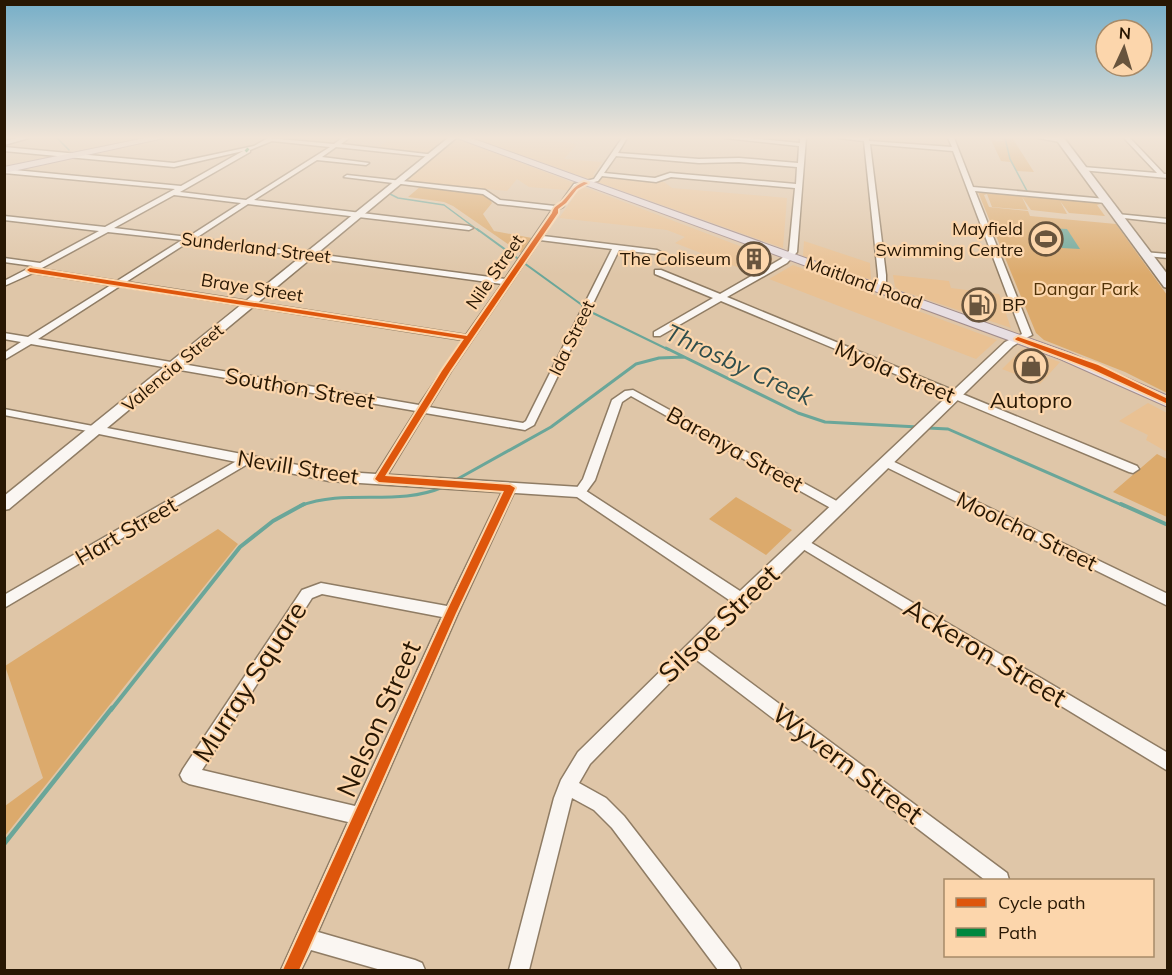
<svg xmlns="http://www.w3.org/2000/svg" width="1172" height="975" viewBox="0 0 1172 975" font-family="Mulish,sans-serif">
	<rect width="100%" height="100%" fill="#dfc6a8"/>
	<path fill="#e9c193" d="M392,138H531L577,144L564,159L602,162L593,175L664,182L672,188L787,198L783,248L527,157L521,163L774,259L750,272L675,243L685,237L667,230L559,218L574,197L566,190L529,187L517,179L507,191L405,181L437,154L377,148Z
		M804,241L870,263L871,280L803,256Z
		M793,265L948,322L997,340L976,359L769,279Z
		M893,275L949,281L951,288L999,294L1011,328L899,290L895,287Z
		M1022,349L1060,362L1040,384L1002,369Z
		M1148,403L1167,413V452L1146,440L1148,435L1119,421Z"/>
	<path fill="#dcaa6c" d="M1002,138L1013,139L1034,172L1017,171L1010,162L1001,161L991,140L1003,141Z
		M421,186L487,194L492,203L483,214L494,231L532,238L521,253L453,206L444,202L408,197Z
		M978,192L1098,202L1100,204L1097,205L1105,216L1069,213L1060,201L1067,214L1031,210L1022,197L1028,210L992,207L987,194L984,195L989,207L1028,211L1030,216L1116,224L1167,295V393L1125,372L1044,340L1036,333Z
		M1157,454L1167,459V517L1113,492Z
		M736,497L792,530L766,555L709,519Z
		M218,529L238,544L5,836V806L43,778L5,666Z"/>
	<path fill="#6aa699" d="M1051,228L1067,229L1080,249L1062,248Z"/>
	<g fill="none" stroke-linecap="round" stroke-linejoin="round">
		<path stroke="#6aa699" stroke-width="1.5" d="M57,138L69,150
			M1005,138L1010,159L1027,191
			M390,194L398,198L444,205L479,231"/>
		<path stroke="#6aa699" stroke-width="2" d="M477,229L593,313L669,350"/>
		<path stroke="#6aa699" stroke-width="3" d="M666,348L798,413L825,422L918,427
			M928,428L948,429L1124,506
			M454,481L551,427L636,364L659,358L684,357
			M300,506C347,488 397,507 443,487"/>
		<path stroke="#6aa699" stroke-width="4" d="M1121,504L1168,525
			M111,710L240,547L273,521L304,504"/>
		<path stroke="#6aa699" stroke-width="4.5" d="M4,844L112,708"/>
		<defs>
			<path id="minor" d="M17,138H29L4,145V141Z
				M268,138L334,144L342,138H349L341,144L435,155L432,157L336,147L322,157L369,163L366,165L317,160L254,200L469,226L473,228L469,230L248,204L196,238L505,279L552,210L498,204L483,194L344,177L347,175L485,190L500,200L555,206L559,205L574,184L594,179L622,138H627L618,153L699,159L739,158L798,163L799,146L725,138H750L800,143V138H806L797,252L787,263L727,297L1137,466L1139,469L1133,473L1129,472L721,301L660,336H654V332L713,298L655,274V270H661L720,294L781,259L789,251L795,188L671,177L656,182L602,176L598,181L578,186L563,207L559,209L543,236L657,250L661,252L657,254L619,250L534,425L525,430L425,413L383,482L379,483L373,479L416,411L31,344L4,360V353L21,342L4,339V333L28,337L111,285L33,273L4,286V281L33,266L4,262V258L40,263L99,231L4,220V216L105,227L175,189L4,173V169L181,186L243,151L174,167L4,151V147L174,163L254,146ZM272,141L330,147L246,200L180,192L250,152V150ZM616,156L699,163L739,162L797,167L796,184L670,173L655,178L604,173ZM174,195L241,203L188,237L114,228ZM108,232L182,240L117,281L40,269ZM540,240L612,249L526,421L523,423L429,407L451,371ZM190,241L502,284L466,335L126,282ZM120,286L463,340L419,405L38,339Z
				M838,138H869V141L952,147L948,138H954L973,187L1106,199L1109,201L1106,203L975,191L1032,335L1018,342L1013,339L1022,334L953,151L870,144L886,275V285L878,291L874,289L878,284V275L864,141Z
				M1038,138H1060L1063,140L1060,142Z
				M1124,138H1130L1164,174H1168V178L1081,170L1083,167L1157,173Z
				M1117,214L1168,219V223L1115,217V215Z
				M1143,252L1168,254V258L1146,256L1142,254Z
				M633,390L844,505L846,508L844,511H836L631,396L622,402L595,480L584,495H576L574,492L583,479L612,400L625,391Z
				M4,409L98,427L103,430L98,433L4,415Z
				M247,455L251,456L253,459L251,462L4,608V595Z
				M886,458L1168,594V606L882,465L880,462L882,459Z
				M510,484L516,488L458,613L318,932L415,960L422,963L425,970H381L311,950L301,970H281L348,822L189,784L183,781L180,775L183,769L302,590L321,583L447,606L504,488ZM322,594L442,617L355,806L202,770L312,598Z
				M803,538L1168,753V771L798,546L796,543L798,540Z
				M741,595L746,597L748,601L746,605L704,648L1007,873L1009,880H985L694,658L590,764L579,783L606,798L624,816L738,963L741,970H718L612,828L594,810L572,798L529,970H509L554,798L561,780L578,752L736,597Z"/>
			<path id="tertiary" d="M448,138H456L107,428L329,471L580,487L740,591L1005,342L1018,336L1024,339L1013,346L747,606L741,608L577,497L329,481L99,434L9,509L4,510V496Z"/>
			<path id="secondary" d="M1055,138H1064L1168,275V288L1164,287Z"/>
			<path id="primary" d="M145,138H164L4,173V167Z
				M457,138H471L1070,353L1168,396V407L1060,359Z"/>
		</defs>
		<use href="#minor" stroke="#8f7c64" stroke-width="3"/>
		<use href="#tertiary" stroke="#8f7c64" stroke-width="3"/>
		<use href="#secondary" stroke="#8f7c64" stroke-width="3"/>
		<use href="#primary" stroke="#a28d8c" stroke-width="2"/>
		<use href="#minor" fill="#faf6f2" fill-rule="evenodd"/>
		<use href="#tertiary" fill="#faf6f2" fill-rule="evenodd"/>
		<use href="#secondary" fill="#f1ebe9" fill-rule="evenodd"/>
		<use href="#primary" fill="#e7dee2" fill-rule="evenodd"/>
		<path stroke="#00873e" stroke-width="4" stroke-dasharray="8 4" stroke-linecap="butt" d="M246,149L248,151"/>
		<defs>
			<path id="cycleway" d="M584,182L588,183L577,189L566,203L558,209V213L450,371L385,476L510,485L515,488L456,613L299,970H283L446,613L504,491L379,482L375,479L442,371L464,339L30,272L27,270L30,268L467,336L552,213C554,206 557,206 562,202C570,194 573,186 584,182Z
				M1018,337L1098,365L1168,399V404L1092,369L1016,340L1015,339Z"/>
		</defs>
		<use href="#cycleway" stroke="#fcd6ac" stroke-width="4"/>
		<use href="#cycleway" fill="#de560c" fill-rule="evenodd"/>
	</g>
	<linearGradient id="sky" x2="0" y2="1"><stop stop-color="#75aec8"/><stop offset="0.5" stop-color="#f1e5d8"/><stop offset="1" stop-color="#f1e5d8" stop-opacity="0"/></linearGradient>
	<rect width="1172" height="275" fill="url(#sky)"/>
	<defs>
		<symbol id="stadium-ring" viewBox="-11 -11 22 22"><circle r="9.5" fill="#fcd6ac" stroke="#68543d" stroke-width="1.5"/><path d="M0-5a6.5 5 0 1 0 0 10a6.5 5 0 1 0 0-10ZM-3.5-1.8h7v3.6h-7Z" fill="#68543d"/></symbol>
		<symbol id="building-ring" viewBox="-11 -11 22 22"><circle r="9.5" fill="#fcd6ac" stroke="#68543d" stroke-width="1.5"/><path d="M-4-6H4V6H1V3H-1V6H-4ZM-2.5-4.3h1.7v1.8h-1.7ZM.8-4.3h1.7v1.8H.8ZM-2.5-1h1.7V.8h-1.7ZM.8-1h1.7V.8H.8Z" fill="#68543d"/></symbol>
		<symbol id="fuel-ring" viewBox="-11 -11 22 22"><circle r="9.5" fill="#fcd6ac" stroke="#68543d" stroke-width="1.5"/><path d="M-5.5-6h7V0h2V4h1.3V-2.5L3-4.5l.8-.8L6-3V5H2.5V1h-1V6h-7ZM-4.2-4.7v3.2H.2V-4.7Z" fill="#68543d"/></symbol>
		<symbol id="shop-ring" viewBox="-11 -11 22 22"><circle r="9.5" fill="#fcd6ac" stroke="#68543d" stroke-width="1.5"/><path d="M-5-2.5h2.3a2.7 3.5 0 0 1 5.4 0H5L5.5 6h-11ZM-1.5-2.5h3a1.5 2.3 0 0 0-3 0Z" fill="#68543d"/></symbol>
	</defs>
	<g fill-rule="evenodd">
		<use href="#stadium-ring" x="1027" y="220" width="38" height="38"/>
		<use href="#building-ring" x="735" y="240" width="38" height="38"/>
		<use href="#fuel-ring" x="960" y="286" width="38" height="38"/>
		<use href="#shop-ring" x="1012" y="347" width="38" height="38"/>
	</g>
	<g text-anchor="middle" stroke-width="4.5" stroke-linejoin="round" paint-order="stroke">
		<g font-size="18" fill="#281703" stroke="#fcd6ac" text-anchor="end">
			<text x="1023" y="235">Mayfield<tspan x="1023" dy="21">Swimming Centre</tspan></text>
			<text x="731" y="265">The Coliseum</text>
			<text x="1002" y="311" text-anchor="start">BP</text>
		</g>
		<g font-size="18" fill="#281703" stroke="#fcd6ac">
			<text transform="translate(256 248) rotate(7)" y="6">Sunderland Street</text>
			<text transform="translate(495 272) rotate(-55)" y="6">Nile Street</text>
			<text transform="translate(864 283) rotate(20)" y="6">Maitland Road</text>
			<text transform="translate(252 288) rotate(9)" y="6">Braye Street</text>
			<text transform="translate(572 338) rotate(-64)" y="6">Ida Street</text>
			<text transform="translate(173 368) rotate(-40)" y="6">Valencia Street</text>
		</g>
		<g font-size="18" fill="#523307" stroke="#fcd6ac">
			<text x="1086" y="295">Dangar Park</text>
		</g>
		<g font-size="22" fill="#281703" stroke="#fcd6ac">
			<text transform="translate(895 371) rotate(23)" y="8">Myola Street</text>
			<text transform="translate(300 388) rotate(10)" y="8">Southon Street</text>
			<text transform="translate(735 449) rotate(29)" y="8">Barenya Street</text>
			<text transform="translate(298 467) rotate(9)" y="8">Nevill Street</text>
			<text transform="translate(126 531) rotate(-30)" y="8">Hart Street</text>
			<text transform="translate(1027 531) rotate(26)" y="8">Moolcha Street</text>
		</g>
		<g font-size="22" fill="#281703" stroke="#fcd6ac">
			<text x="1031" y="408">Autopro</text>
		</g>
		<g font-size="24" font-style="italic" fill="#304e4c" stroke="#fcd6ac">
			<text transform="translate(739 365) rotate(25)" y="8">Throsby Creek</text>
		</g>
		<g font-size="27" fill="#281703" stroke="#fcd6ac">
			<text transform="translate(719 624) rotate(-44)" y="9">Silsoe Street</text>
			<text transform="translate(985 653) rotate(31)" y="9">Ackeron Street</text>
			<text transform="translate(250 682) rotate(-57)" y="9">Murray Square</text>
			<text transform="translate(379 719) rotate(-66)" y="9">Nelson Street</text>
			<text transform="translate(847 764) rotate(37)" y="9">Wyvern Street</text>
		</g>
	</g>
	<rect width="1172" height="975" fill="none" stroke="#281703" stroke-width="12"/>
	<rect x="944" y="879" width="210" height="78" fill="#fcd6ac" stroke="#a78a68" stroke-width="1.5"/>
	<rect x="956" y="898" width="30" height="9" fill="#de560c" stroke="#a78a68" stroke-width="1.5"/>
	<text x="998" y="909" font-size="18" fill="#281703">Cycle path</text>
	<rect x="956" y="928" width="30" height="9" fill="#00873e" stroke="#a78a68" stroke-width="1.5"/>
	<text x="998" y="939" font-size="18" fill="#281703">Path</text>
	<g transform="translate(1124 48) rotate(4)"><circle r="28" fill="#fcd6ac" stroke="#a78a68" stroke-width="1.5"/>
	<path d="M0-4.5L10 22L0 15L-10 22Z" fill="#68543d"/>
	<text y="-9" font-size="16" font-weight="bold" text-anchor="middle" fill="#281703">N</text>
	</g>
</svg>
